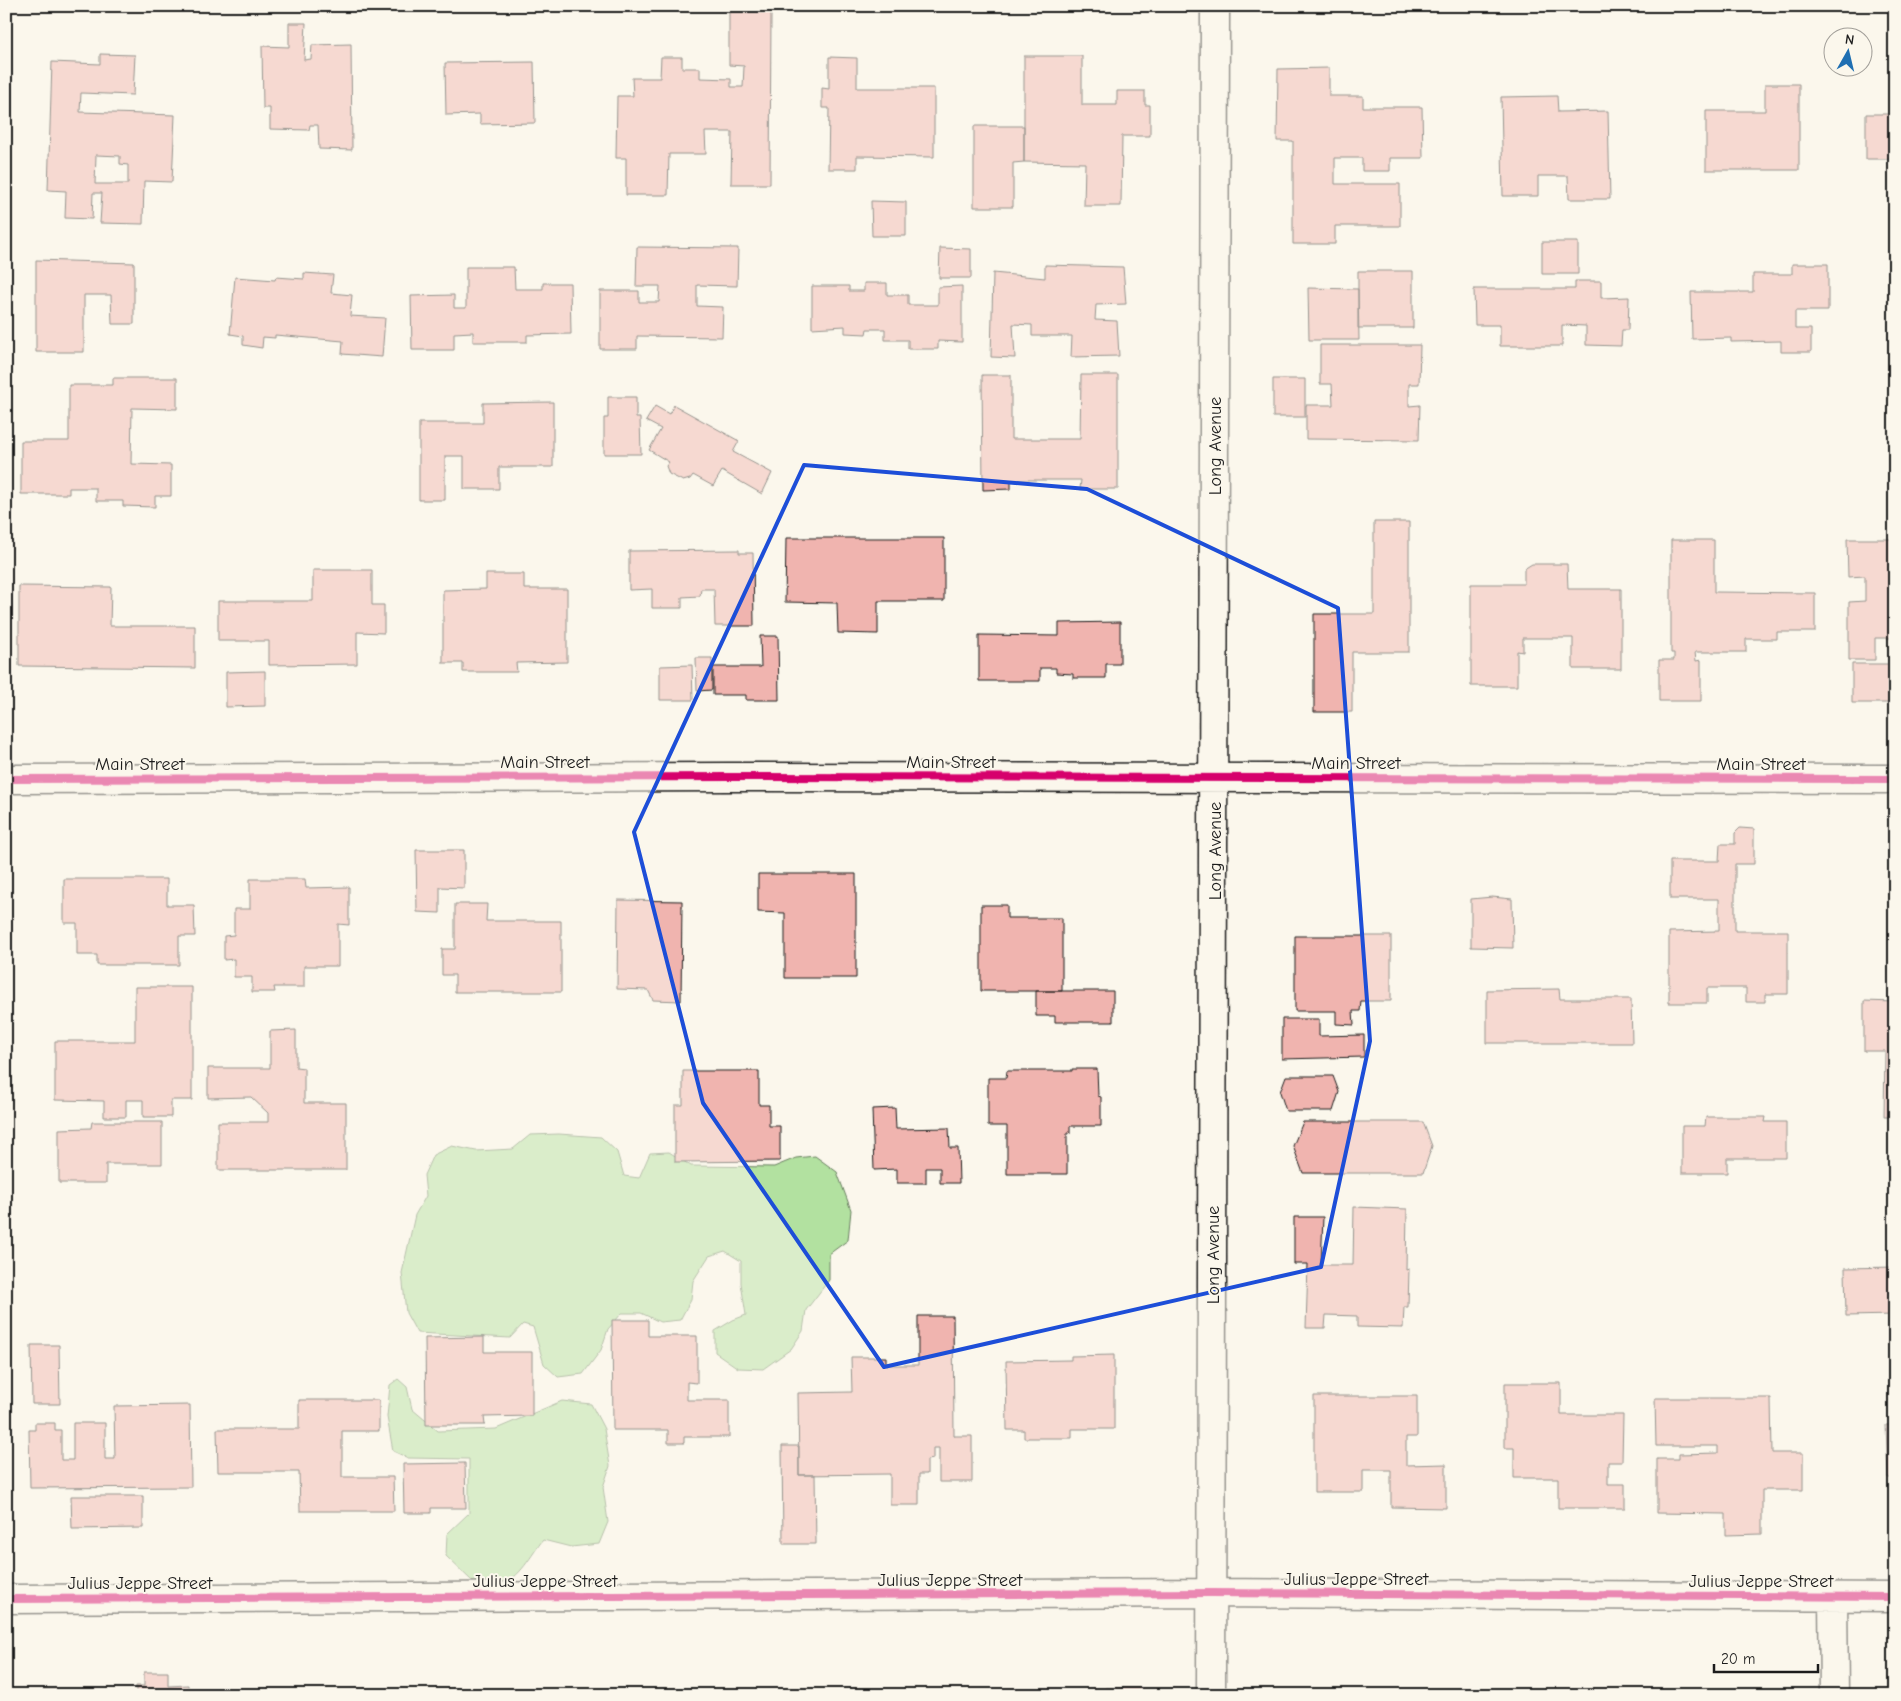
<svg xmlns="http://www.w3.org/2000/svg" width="1901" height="1701" viewBox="0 0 1901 1701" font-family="'Comic Neue',sans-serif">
	<rect width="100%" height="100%" fill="#fbf7ec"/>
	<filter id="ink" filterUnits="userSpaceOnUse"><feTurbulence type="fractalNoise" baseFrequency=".02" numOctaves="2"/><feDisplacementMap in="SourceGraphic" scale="10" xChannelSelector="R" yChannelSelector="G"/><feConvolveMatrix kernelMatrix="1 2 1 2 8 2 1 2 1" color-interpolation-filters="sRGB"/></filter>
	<g filter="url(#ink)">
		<path fill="#b2e1a0" stroke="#677e5e" d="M559,1134L601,1137L617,1152L624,1176L639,1178L650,1153L669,1152L691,1166L774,1167L796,1158L815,1156L837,1172L851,1210L848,1240L829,1254V1280L806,1310L803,1331L791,1349L763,1369L738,1368L715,1352V1331L733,1320L746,1315L741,1283V1261L725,1251L709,1256L693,1281L691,1299L680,1320L660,1322L641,1313H622L608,1329L601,1350L583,1374L558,1377L544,1364L533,1327L523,1324L510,1338L417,1333L406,1313L402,1273L415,1215L426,1196L424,1175L433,1155L452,1146L476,1151L513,1149L530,1135Z
			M398,1379L407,1387L412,1409L438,1431L496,1429L562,1401L591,1404L604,1429L610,1466L603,1487L608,1522L599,1544L571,1547L543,1540C532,1553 519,1581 501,1583C492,1584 482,1582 473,1582L446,1556L447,1534L469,1513V1459L408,1458L393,1451L387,1417L390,1385Z"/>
		<path fill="#f0b4af" stroke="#1c1c1c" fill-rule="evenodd" d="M729,12H771L770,184H731L732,132H705L706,154H669L668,195H626V158H616L617,96H633L632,78H660L661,57H682V68H700V78L731,79V87H743L744,66L729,65Z
			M289,23H306L304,60L311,59L312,45L351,44L352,150L319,149L318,125H310L309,130L270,129V108H263L262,46L289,47Z
			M100,54L135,55L133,95L81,93L80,112L175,115L172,182L144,181L143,224L100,223L102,193H93L92,219L65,218L66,191L48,190L52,62L100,64ZM96,155L120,156V164L128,165V184H95Z
			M1024,56H1082V105H1117V91H1145V105H1150V136H1122L1121,206H1084L1085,163L1024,162Z
			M829,57L857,58V88H934V157L857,156V169H828L829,108H822V88L829,89Z
			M534,62L535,123L480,124V114L446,115L445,63Z
			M1329,68V96H1363V107H1422L1423,158H1390V171H1362V158H1335V184H1400V226H1335V244H1293V141H1277L1278,69Z
			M1765,84H1799V170H1706V111H1765Z
			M1557,96L1558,112L1608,111L1610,199H1569L1568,176H1538V196H1503L1501,97Z
			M1891,99H1895V159H1866V114H1892Z
			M974,126H1024V162L1013,163V207H974Z
			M871,201L906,202V236H872Z
			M1542,242H1578V274H1542Z
			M637,247L738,248L737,286L697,285V306L723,307L722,337L637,336V349H600V291H639V302H659L660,286H636Z
			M940,248L971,249V278H939Z
			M36,260L134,263V324H112L111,295H84V352H36Z
			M1792,264H1828V311H1795V329H1811V352H1781V341L1731,342V338L1692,339L1691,292H1753V274H1792Z
			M1045,265L1123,267L1126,304L1096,305L1095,320L1117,321L1119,356L1071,357L1072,336H1032V325L1013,324L1015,358L991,357L993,273L1045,278Z
			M466,267H514L515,289H543V283H570L571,334L527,335V342H473V332L454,333V350H412L411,296L454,295V308H466Z
			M1358,271H1413V328H1358Z
			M304,273L333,275L331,293L352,295L350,316L385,318L382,357L342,354L343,341L275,335V338L263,337L262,348L243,345V336L230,334L235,277L275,280L276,277L304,279Z
			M1575,281H1601V298L1629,297L1628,330H1622L1621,346L1586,345V326L1562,325V346H1500V325H1475L1474,289H1575Z
			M864,283H887V295H908V305H938V287L962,286V342L938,341V349H908V340H885V329H867L866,334L845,333V326L812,328V286H849V291H864Z
			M1308,288L1358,289L1359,340H1309Z
			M1320,345H1420L1419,384H1409V406L1420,405L1419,440L1306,439V405H1333L1332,384H1320Z
			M982,375H1011V439H1080L1081,375H1118V489H1080L1081,480H1011V489L983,490Z
			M113,378H177V409L132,408L131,464L171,465V496H155V507L123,506V501H96V488H69V494H21V441H69V385H113Z
			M1273,379H1305V417H1273Z
			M608,397H636V418H640L641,454H604V418H608Z
			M553,402V467H499V489H464V456H445V500H419V423H483V403Z
			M674,405L739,441L733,452L772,473L762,494L722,471L713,486L693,475L690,479L683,481L669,474L666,466L669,462L649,450L661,429L646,421L655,406L669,414Z
			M1374,522H1409V652H1352V712H1314V614H1374Z
			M786,538H944V601H878V634L838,633L837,603L785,602Z
			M1847,539H1895V654L1893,638H1875V660H1849V602L1865,601V576L1848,577Z
			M1671,540H1714V592L1815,593V632H1777V639H1746V652H1695L1696,661L1701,660V701H1659V660H1674V653H1671Z
			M739,550V553H753L754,626H715L714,589H701L700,596L682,597V608H652V589L629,590V551Z
			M1532,564H1567L1568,589H1621V669H1573V638H1523V652L1517,651V686H1471V584H1524V569Z
			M313,570H372V605H384V633L357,632V664L269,665V641H218V601H313Z
			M486,574H524V589H567V662L516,663L517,672H463V663H443V590L486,589Z
			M19,586L111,587L110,626H195V668L19,666Z
			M1120,622V664H1106V678H1073V674L1056,673V668H1040V681H979V635L1059,636V623Z
			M760,636H778L779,700H746V695H713V667H761Z
			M696,658H712V690L697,691Z
			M1852,664H1895V703H1852Z
			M692,665L693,700H660V666Z
			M265,671V706L226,707V672Z
			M1740,828L1754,829V864H1735V931H1788V994H1765V1002H1746V988H1707V1003H1669V932L1719,931V899H1670V861H1719L1720,844H1735V833Z
			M416,850H464V888L440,887V913L417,912Z
			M758,874H856V978H785V913L758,912Z
			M64,879H167V905H194L195,936H179V965H97V955H77V923H64Z
			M250,879H305L306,888L349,887V925L338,924V966H304V987H274L275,992H252V977H234V959L224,960V936L234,935V909H250Z
			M1492,897L1512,899L1513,948L1471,947V899Z
			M618,900L682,901L681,1001L653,1000L648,990L617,989Z
			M455,904H487L486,921H561V992H455V975H442V949H455Z
			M981,905H1007V918H1062V991H981Z
			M1295,936H1391V1001H1361L1360,1011H1353L1354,1025L1336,1024V1011H1295Z
			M135,987H192V1100H171V1117H143V1100H126V1117H104V1101L55,1100V1041H135Z
			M1559,989L1560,999H1631L1632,1043H1487V990Z
			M1036,991H1113V1022H1055V1016H1036Z
			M1864,1001L1895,1002V1117H1884L1885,1051H1864Z
			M1282,1019H1319V1036L1364,1035V1057L1282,1059Z
			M296,1030V1067L304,1068V1103H346V1170H218V1122H268V1113L251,1097L208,1098V1068H270V1031Z
			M1072,1069H1097L1098,1096L1101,1097V1126H1070V1133H1067V1174H1007V1126H988V1078H1006L1007,1071H1072Z
			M683,1071H759V1105H769V1126H780V1161L675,1162V1105H683Z
			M1286,1076H1333L1339,1092L1333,1111H1286L1280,1092Z
			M895,1108L896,1129L949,1128L950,1148H958L959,1183H940V1168H926V1183H897V1169L874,1170L872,1109Z
			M1706,1117H1766L1765,1122H1786V1158H1727V1173H1682V1126H1705Z
			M92,1122H162V1164H106V1183H59V1129L91,1128Z
			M1303,1122H1423L1432,1146L1423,1173H1303L1293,1146Z
			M1354,1207L1407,1209L1406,1270L1409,1269L1408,1307H1404L1403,1328L1357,1327V1316L1326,1315L1325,1328H1306L1308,1264H1294V1217H1323L1321,1265H1353Z
			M1895,1267V1315L1846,1316L1845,1268Z
			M918,1316H953L954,1436H972V1482H939V1448H933V1459L927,1460V1474H919V1505H890V1474L799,1475L798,1393L852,1392L851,1357H886V1365H918Z
			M612,1320H648V1336H697V1383L687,1382V1400H729V1437H684V1443H668V1430H613Z
			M484,1337V1352H532V1416L484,1417L485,1425H426L425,1338Z
			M31,1345H59L60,1404H32Z
			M1114,1355V1429H1072V1438H1024V1430H1007L1006,1361L1071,1360V1356Z
			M1505,1383H1561V1415H1623L1622,1462H1608V1484H1625V1508H1558V1478H1514V1448H1505Z
			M1314,1396H1417V1437H1406V1465L1446,1464V1508L1391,1507V1470H1363V1492H1314Z
			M1655,1398H1771L1772,1453H1803V1490H1762V1534L1726,1535V1514L1657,1513V1459H1679V1454L1718,1453V1446H1656Z
			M299,1400H379V1431H342V1477H393L394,1511H300L299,1472H218L217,1429H299Z
			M190,1405L191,1487L30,1488L29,1430H35V1423H55V1430H61V1460H73V1423H105V1459H115L114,1406Z
			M1886,1425H1895V1478H1888Z
			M782,1446H799V1475H815L816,1544H783Z
			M465,1463L466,1508H431V1513H404L403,1464Z
			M71,1496H143V1528L72,1529Z
			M144,1672H168V1686L188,1685V1695H136V1686H144Z
			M1105,1688H1141V1695H1105Z
			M43,1690H96V1695H43Z"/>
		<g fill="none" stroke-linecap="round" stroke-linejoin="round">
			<defs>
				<path id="minor" d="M6,779L731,777L1895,779
					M1833,1597L1834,1695
					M6,1599L1211,1593L1895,1597
					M1211,1695L1215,6"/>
			</defs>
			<use href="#minor" stroke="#1c1c1c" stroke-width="31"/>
			<use href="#minor" stroke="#fbf7ec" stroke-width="28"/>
			<defs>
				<path id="cycleway" d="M6,779L731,777L1895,779
					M6,1599L1211,1593L1895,1597"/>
			</defs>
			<use href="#cycleway" stroke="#fbf7ec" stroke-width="11"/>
			<use href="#cycleway" stroke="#d6006c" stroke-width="8"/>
		</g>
	</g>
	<path d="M0 0H1901V1701H0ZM804,465L1087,489L1338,608L1370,1041L1321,1267L884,1367L703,1103L634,832Z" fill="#fbf7ec" fill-opacity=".55" fill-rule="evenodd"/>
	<path fill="none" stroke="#1d4ed8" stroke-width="4" stroke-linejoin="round" d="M804,465L1087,489L1338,608L1370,1041L1321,1267L884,1367L703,1103L634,832Z"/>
	<g text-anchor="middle" stroke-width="4" stroke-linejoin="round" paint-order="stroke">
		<g font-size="18" fill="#1c1c1c" stroke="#fbf7ec">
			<text transform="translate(1215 446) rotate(-90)" y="6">Long Avenue</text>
			<text x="545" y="768">Main Street</text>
			<text x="951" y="768">Main Street</text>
			<text x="1356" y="769">Main Street</text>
			<text x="140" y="770">Main Street</text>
			<text x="1761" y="770">Main Street</text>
			<text transform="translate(1215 851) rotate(-90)" y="6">Long Avenue</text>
			<text transform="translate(1213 1255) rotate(-90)" y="6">Long Avenue</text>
			<text x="1356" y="1585">Julius Jeppe Street</text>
			<text x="950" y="1586">Julius Jeppe Street</text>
			<text x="545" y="1587">Julius Jeppe Street</text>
			<text x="1761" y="1587">Julius Jeppe Street</text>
			<text x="140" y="1589">Julius Jeppe Street</text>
		</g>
	</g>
	<rect width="1901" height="1701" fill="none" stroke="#fbf7ec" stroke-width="25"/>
	<rect x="12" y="12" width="1876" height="1676" fill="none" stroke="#1c1c1c" stroke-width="2" filter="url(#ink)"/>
	<g transform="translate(1848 52) rotate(8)"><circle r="24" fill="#fbf7ec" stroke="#a29f99"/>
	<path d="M0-4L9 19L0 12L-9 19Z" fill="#1f6fb2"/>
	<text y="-8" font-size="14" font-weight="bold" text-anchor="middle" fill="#1c1c1c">N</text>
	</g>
	<path d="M1714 1664v8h104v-8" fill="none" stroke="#1c1c1c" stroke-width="2.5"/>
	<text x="1721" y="1664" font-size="15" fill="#1c1c1c" stroke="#fbf7ec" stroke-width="4" paint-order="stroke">20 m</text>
</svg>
